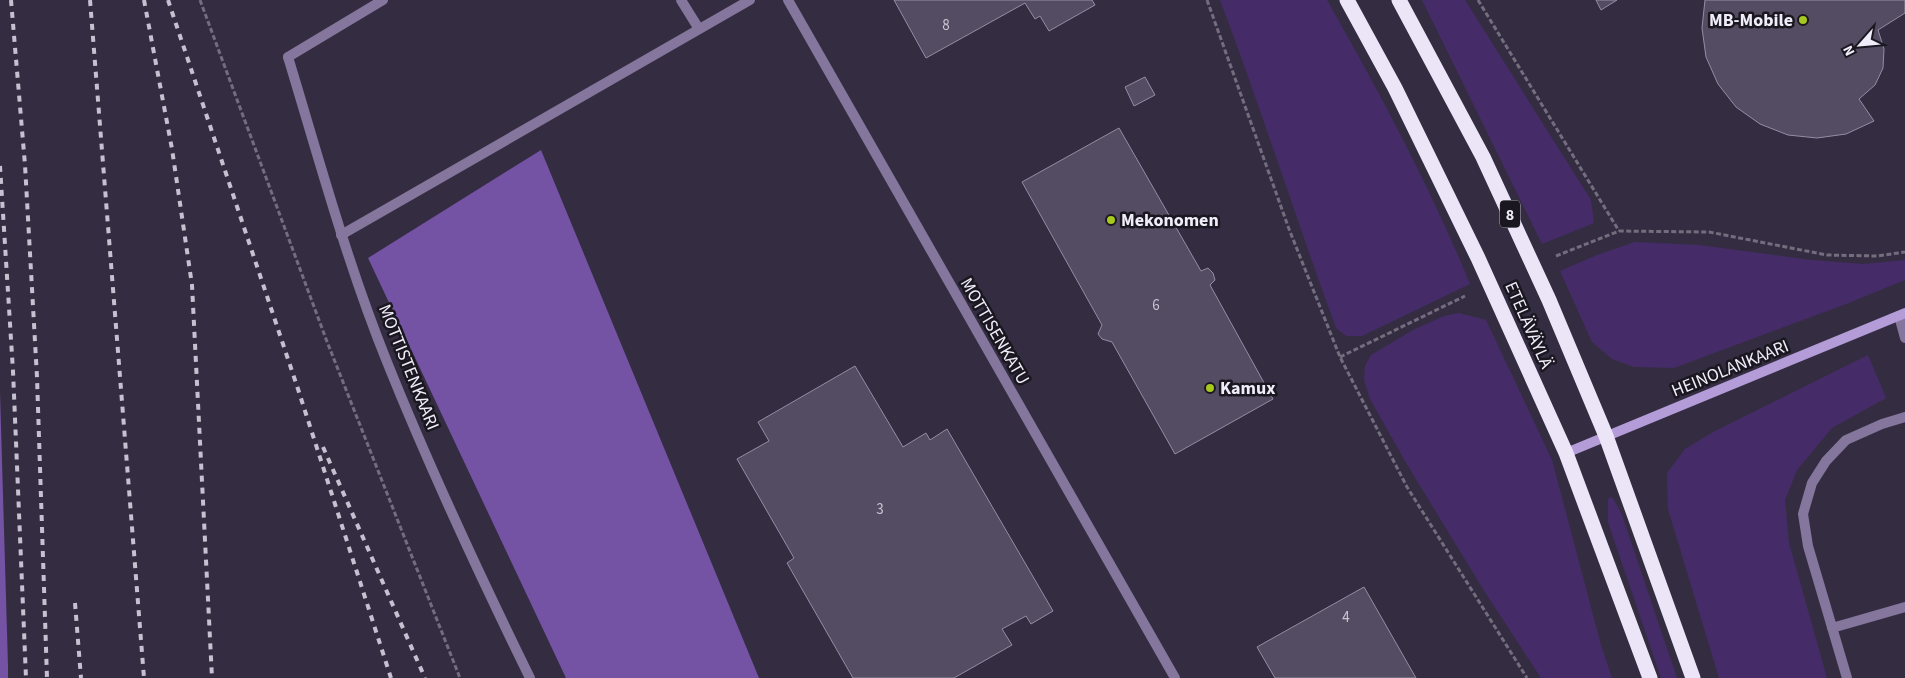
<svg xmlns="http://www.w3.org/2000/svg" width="1905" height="678" viewBox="0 0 1905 678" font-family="'Source Sans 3',sans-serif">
	<rect width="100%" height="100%" fill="#342d41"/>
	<path fill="#452c68" d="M1220,0H1327C1379,92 1430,186 1470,284L1362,336H1346L1336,328C1296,219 1261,108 1220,0Z
		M1422,0H1465L1591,200L1594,223L1542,244Z
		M1635,242L1699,245L1811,260L1863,264L1905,260V280L1846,304L1674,368L1634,367L1612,359L1592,342L1560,271L1597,255Z
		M1459,313L1486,320L1552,460L1601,645L1612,678H1541L1483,589L1405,461L1370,399L1364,380L1365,366L1371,355L1413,330L1444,316Z
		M1868,355L1886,398L1832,428L1797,470L1785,500L1789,543L1827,678H1719L1668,509L1667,473L1685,449L1713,432Z
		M1611,497L1613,498L1622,515L1677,678H1661L1608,522V499Z"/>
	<path fill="#7452a4" d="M541,150L759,678H566L368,258Z
		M0,392L8,666V678H0Z"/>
	<path fill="#544c62" stroke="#968da6" d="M894,0H1092L1095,5L1049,31L1040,16L1035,19L1025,3L926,58Z
		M1596,0H1617L1601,10Z
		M1705,0H1905V13L1878,30L1884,49L1883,68L1875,85L1859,99L1874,121L1846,134L1817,138L1788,135L1760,124L1736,107L1718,84L1706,57L1702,28Z
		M1145,77L1155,95L1134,106L1125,87Z
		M1119,128L1201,271L1208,268L1213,273L1215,280L1210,285L1273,399L1175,454L1112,342L1102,339L1098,334L1102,325L1022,182Z
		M855,366L903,447L926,433L930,440L947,429L1053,611L1031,624L1026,616L1002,629L1012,645L954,678H853L787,563L794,558L737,459L769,441L758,422Z
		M1364,587L1416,678H1275L1257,647Z"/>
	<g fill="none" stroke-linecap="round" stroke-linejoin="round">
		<path stroke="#736d7e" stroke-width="3" stroke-dasharray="5 2.5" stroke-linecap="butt" d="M200,0L326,339L460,678
			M1207,0L1289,229L1340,357L1407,487L1527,678
			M1478,0L1619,231
			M1556,256L1619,231L1709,232L1827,255L1877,256L1905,252
			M1340,357L1465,296"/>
		<path stroke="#84769c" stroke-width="10" d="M681,0L699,29
			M288,57L383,0
			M341,235L750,0
			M1899,316L1905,338
			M1832,628L1905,607
			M1847,678L1808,546L1803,514L1812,483L1826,461L1846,440L1882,424L1905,417"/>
		<path stroke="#84769c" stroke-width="10" d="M788,0L1175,678
			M288,57C319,159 347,263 387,362C430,469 479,574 530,678"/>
		<path stroke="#b39cd8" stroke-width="10" d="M1566,453L1905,313"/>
		<path stroke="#ece5f8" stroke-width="15" d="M1347,0L1395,88L1478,258L1566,453L1650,678
			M1399,0L1483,157L1549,300L1606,436L1693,678"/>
		<path stroke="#c6c1d0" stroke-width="4" stroke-dasharray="6 6" stroke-linecap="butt" d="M11,0L25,165L37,377L47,678
			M90,0L144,678
			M144,0L172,149L192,285L212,678
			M168,0L297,386L391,678
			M0,166L13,371L26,678
			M323,447L425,678
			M75,603L81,678"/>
	</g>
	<g fill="#a7c81f" stroke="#1a1720" stroke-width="2">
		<circle cx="1803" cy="20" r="5"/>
		<circle cx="1111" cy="220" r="5"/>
		<circle cx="1210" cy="388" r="5"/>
	</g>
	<g text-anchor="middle" stroke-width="5" stroke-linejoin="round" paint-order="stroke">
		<g font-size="15" fill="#c9c4d3">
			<text x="946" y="30">8</text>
			<text x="1156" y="310">6</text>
			<text x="880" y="514">3</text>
			<text x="1346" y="622">4</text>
		</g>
		<rect fill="#1a1720" stroke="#b0acb8" stroke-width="1" x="1500" y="200.5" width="20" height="27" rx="4"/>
		<g font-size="16" font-weight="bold" fill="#f0ecf9">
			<text x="1510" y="220">8</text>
		</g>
		<g font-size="18" font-weight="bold" fill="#f0ecf9" stroke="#1a1720" text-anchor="start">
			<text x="1793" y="26" text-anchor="end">MB-Mobile</text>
			<text x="1121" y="226">Mekonomen</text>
			<text x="1220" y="394">Kamux</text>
		</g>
		<g font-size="18" fill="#f0ecf9" stroke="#1a1720">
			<text transform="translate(1529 325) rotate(66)" y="6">ETELÄVÄYLÄ</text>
			<text transform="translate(995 331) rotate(60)" y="6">MOTTISENKATU</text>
			<text transform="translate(409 367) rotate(68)" y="6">MOTTISTENKAARI</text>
			<text transform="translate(1730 368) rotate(-22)" y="6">HEINOLANKAARI</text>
		</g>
	</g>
	<g transform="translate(1860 45) rotate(243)" stroke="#1a1720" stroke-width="4" paint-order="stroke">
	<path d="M0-4L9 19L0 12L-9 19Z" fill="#f0ecf9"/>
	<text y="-8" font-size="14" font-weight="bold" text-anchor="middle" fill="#f0ecf9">N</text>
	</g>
</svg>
